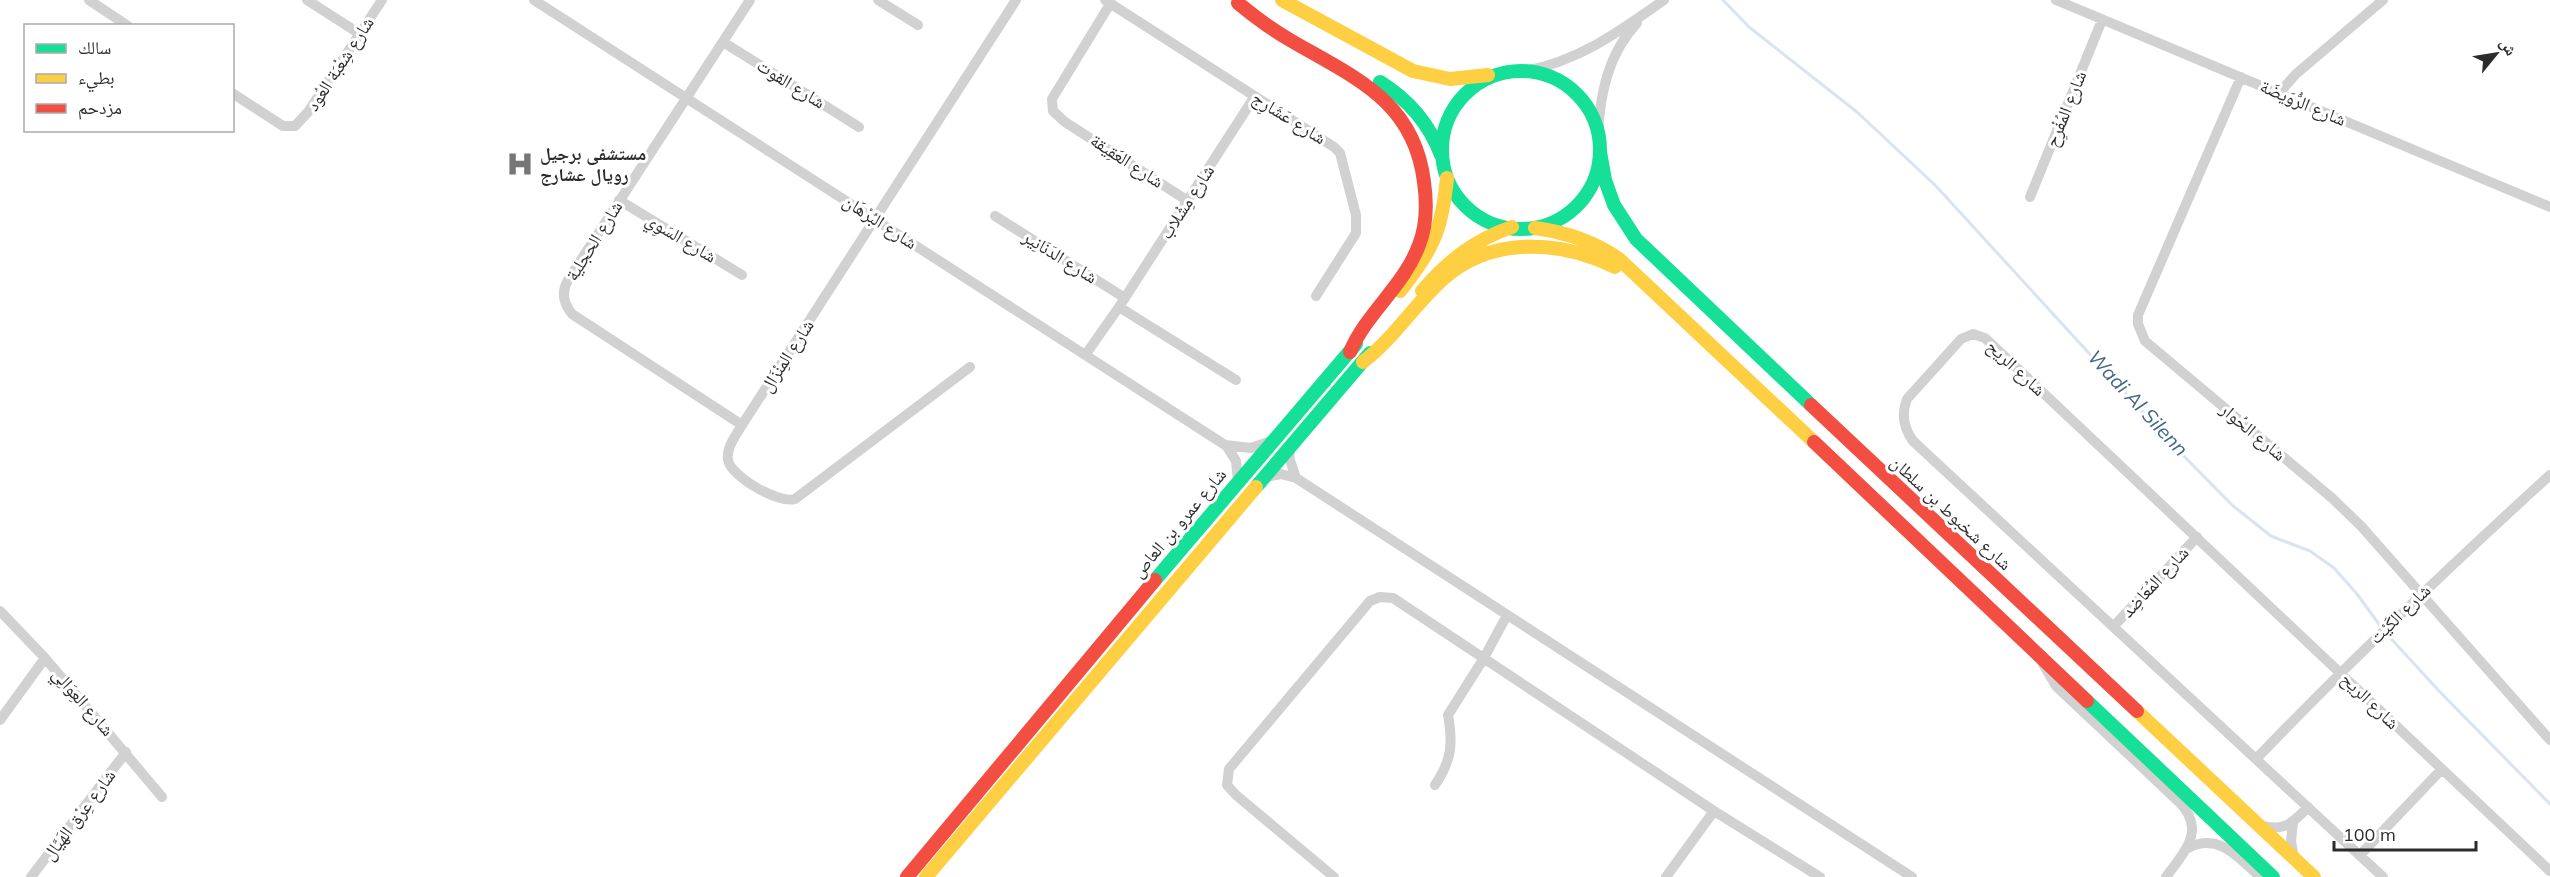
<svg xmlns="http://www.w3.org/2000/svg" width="2550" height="877" viewBox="0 0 2550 877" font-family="Mulish,'Noto Naskh Arabic',sans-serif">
	<rect width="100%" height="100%" fill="#fff"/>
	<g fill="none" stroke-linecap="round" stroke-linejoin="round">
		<path stroke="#d8e4ef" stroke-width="3" d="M1723,0L1749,27L1857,112L1936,186L2173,445L2232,505L2271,536L2310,551L2334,568L2357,594L2384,631L2440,692L2550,804"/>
		<path stroke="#d1d1d1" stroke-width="10" d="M89,0L128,26
			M307,0L360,34
			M534,0L1225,445L1251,448L1271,441
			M878,0L918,25
			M1105,0L1334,147L1340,153L1356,215V233L1316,296
			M2056,0L2550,207
			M1110,4L1052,99L1053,111L1065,122L1188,201
			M723,42L859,127
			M1525,71C1579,61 1620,31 1664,0
			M2241,77L2138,315V324L2145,341L2332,498L2361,526L2550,740
			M232,93L283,126H295L308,112L382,0
			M2279,93L2296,74L2383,0
			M1598,135C1600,94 1608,54 1637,23
			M2030,197L2102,20
			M619,200L742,275
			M995,216L1125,298
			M1119,307L1236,380
			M1086,354L1119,307L1255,96
			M970,367L795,499C779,504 731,477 728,460C726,448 736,435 742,425L1016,0
			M742,425L572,314C563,303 561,292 568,280L750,0
			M1226,445L1236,461L1238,481
			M1289,448L1290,460L1296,478
			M1265,477L1281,474L1296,478L1912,877
			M0,611L45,658L162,797
			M2114,626L2197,537
			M2043,664L2056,686L2179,802C2207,830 2184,852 2166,877
			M0,720L45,658
			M2256,759C2351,660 2449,567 2550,475
			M1435,785C1452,760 1453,743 1448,715L1484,658L1507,615
			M2293,823L2291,841L2294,858
			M2259,825C2284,832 2292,824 2308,807
			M2188,848C2219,832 2239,858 2260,877
			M2361,854L2442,769
			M31,877L126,752
			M1334,877L1236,795L1227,785L1229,769L1370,601L1380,597L1393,598L1714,811L1820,877
			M1666,877L1714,811
			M2383,877L1913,441C1903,427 1901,414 1907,399L1961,339L1973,334L1985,338L2550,871"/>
		<path stroke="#16e098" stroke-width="14" d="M1442 150a79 79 0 1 1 158 0a79 79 0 1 1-158 0Z
			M1380,82C1409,100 1429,123 1441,155
			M1600,152L1605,180L1614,205L1636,239L1811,405
			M1256,487L1370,353
			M1155,580L1356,344
			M2087,701L2273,877"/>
		<path stroke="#ffcf43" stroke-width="14" d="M1282,0L1413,71L1450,79L1488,75
			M1535,228C1566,232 1593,241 1619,259L1814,442
			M1400,291C1433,250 1442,230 1447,178
			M1422,291C1448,261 1474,240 1512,227
			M1363,362C1394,338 1414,305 1443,279C1491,236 1560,240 1615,267
			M2137,711L2314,877
			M926,877L1256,487"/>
		<path stroke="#f24e42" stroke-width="14" d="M1238,3C1255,17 1271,29 1290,40C1353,77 1414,100 1424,182C1427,203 1427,225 1419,245C1404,286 1367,312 1350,352
			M1811,405L2137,711
			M1814,442L2087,701
			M907,877L1155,580"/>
	</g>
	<defs>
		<symbol id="hospital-bare" viewBox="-9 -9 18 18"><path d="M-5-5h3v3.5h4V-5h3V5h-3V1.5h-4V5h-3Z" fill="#767676" stroke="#fff" stroke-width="2.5" paint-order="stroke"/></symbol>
	</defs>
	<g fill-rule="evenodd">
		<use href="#hospital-bare" x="501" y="145" width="38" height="38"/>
	</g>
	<g text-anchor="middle" stroke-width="6" stroke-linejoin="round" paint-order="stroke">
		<g font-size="18" fill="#2c2c2c" stroke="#fff">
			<text transform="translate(340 64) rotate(-57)" y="6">شارع شِعْبَة العُود</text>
			<text transform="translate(791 84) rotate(32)" y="6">شارع القوت</text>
			<text transform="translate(2303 103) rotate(23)" y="6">شارع الرُّوَيضَة</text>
			<text transform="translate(2066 109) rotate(-68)" y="6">شارع المُفْرِح</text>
			<text transform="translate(1289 118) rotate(32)" y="6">شارع عَشَارِج</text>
			<text transform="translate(1127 161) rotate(33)" y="6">شارع العَقِيقة</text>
			<text transform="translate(1187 202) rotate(-57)" y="6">شارع مِشْلاب</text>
			<text transform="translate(880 222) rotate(33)" y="6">شارع البُرْهَان</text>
			<text transform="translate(681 238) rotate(31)" y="6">شارع السَوِي</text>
			<text transform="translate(594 241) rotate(-58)" y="6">شارع الحجلية</text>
			<text transform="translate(1060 257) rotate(32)" y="6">شارع الدَنَانِير</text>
			<text transform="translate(787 356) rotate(-57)" y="6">شارع المِنْزَال</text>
			<text transform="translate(2016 368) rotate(43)" y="6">شارع الريح</text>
			<text transform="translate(2253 432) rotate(40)" y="6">شارع الحُوار</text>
			<text transform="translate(1951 513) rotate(43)" y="6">شارع شخبوط بن سلطان</text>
			<text transform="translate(1179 523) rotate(-50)" y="6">شارع عمرو بن العاص</text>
			<text transform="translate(2155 582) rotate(-47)" y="6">شارع المُعَاضِد</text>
			<text transform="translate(2400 614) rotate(-44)" y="6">شارع الكَيْت</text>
			<text transform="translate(2370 701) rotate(44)" y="6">شارع الريح</text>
			<text transform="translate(83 702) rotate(49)" y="6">شارع العِوَالِي</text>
			<text transform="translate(79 815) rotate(-53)" y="6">شارع عِرْق الهَيَّال</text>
		</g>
		<g font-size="18" font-weight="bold" fill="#2c2c2c" stroke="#fff" text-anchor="start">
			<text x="540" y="160">مستشفى برجيل<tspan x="540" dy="21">رويال عشارج</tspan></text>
		</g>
		<g font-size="20" font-style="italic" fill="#406787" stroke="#fff">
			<text transform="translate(2138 403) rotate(47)" y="7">Wadi Al Silenn</text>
		</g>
	</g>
	<rect x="24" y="24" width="210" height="108" fill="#ffffff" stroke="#ababab" stroke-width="1.5"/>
	<rect x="36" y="44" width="30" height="9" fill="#16e098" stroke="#ababab" stroke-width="1.5"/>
	<text x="78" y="54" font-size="18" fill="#2c2c2c">سالك</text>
	<rect x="36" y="74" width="30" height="9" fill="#ffcf43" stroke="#ababab" stroke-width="1.5"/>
	<text x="78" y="84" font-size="18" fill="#2c2c2c">بطيء</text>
	<rect x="36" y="104" width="30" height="9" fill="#f24e42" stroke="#ababab" stroke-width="1.5"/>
	<text x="78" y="114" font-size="18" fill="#2c2c2c">مزدحم</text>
	<g transform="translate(2496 54) rotate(60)" stroke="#ffffff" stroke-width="4.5" paint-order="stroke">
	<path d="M0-4.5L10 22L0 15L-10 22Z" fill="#2c2c2c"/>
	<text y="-9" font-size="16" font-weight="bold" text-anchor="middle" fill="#2c2c2c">ش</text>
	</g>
	<path d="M2334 841v9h142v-9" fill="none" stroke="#2c2c2c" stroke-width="3"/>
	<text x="2343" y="841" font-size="18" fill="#2c2c2c" stroke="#ffffff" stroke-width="4.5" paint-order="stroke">100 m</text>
</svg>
